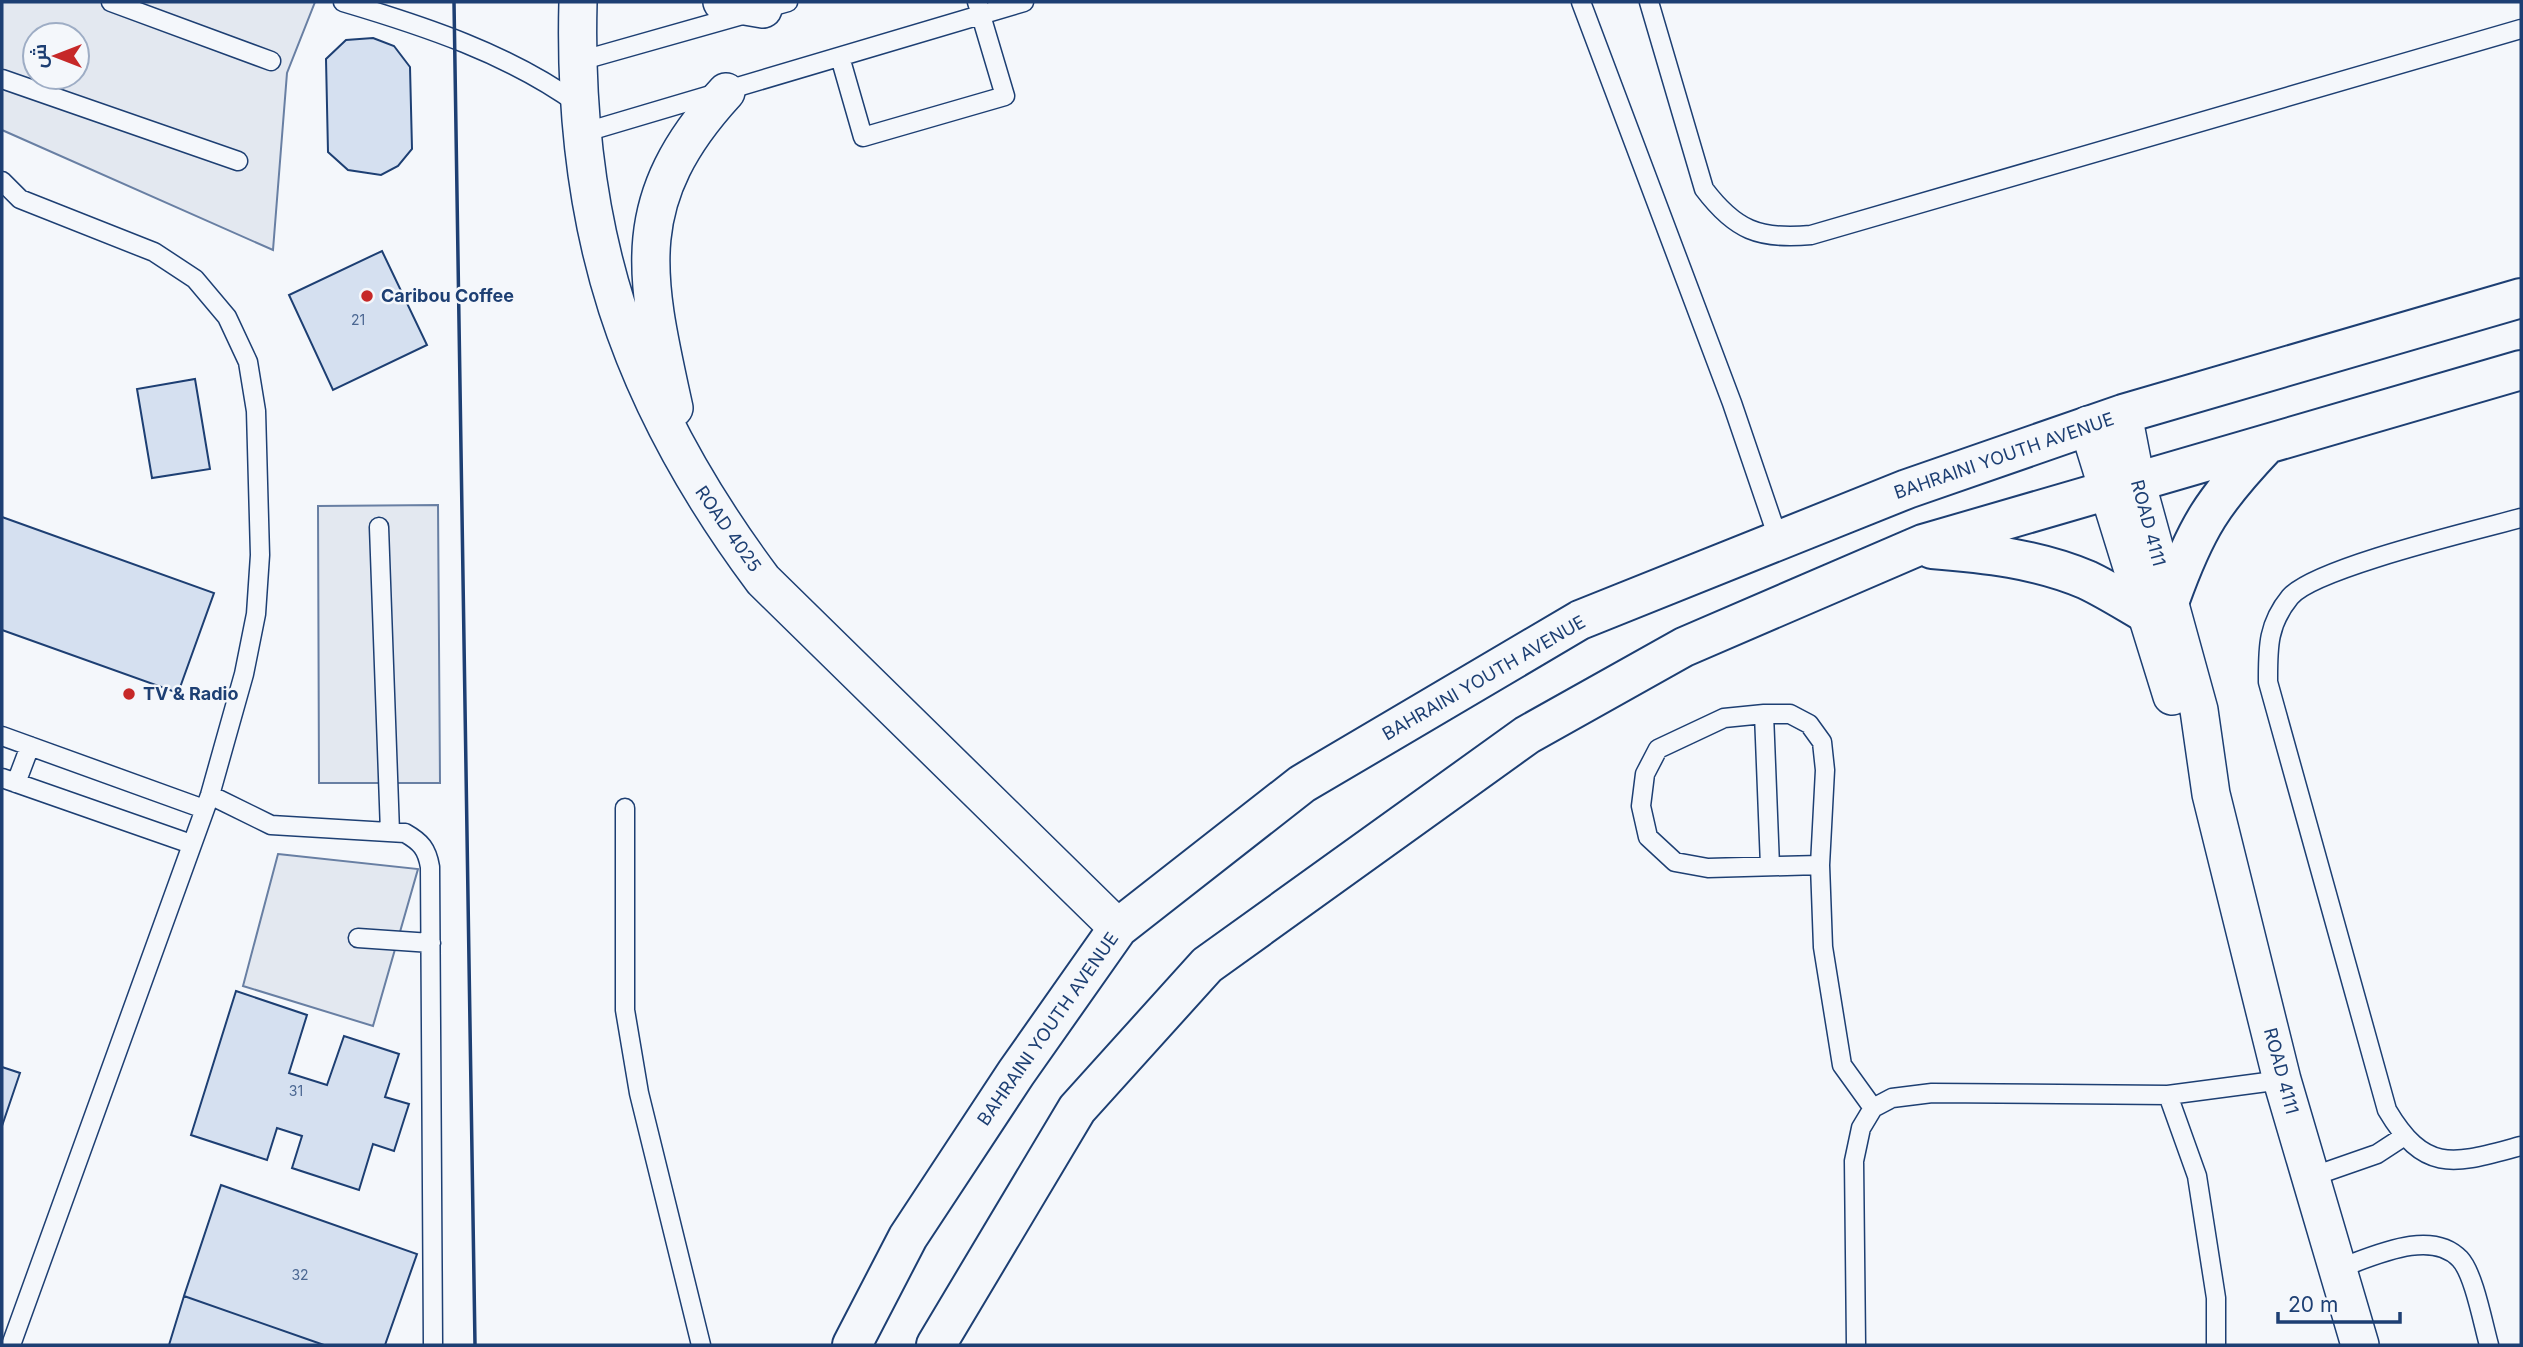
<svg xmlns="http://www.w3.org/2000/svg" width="2523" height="1347" viewBox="0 0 2523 1347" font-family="Inter,Cairo,sans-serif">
	<rect width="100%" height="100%" fill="#f4f7fb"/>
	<path fill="#e3e8f0" stroke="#687fa3" stroke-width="2" fill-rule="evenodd" d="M2,2H315L287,73L273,250L2,130ZM35,35H77V77H35Z
		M438,505L440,783H319L318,506Z
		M278,854L418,869L373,1026L243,986Z"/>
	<path fill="#d5e0f0" stroke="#1d3f73" stroke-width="2" d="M373,38L394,46L410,67L412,149L398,166L381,175L348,170L328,152L326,59L346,40Z
		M382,251L427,345L333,390L289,295Z
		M195,379L210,469L152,478L137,389Z
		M2,517L214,593L178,693L2,630Z
		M236,991L307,1015L289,1073L327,1085L344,1036L399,1054L385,1097L409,1104L394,1151L373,1144L359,1190L292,1168L302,1136L277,1128L267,1160L191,1135Z
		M2,1067L20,1073L2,1126Z
		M221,1185L417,1254L385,1345H324L184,1296Z
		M184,1296L324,1345H169Z"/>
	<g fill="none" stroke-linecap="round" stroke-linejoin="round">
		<defs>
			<path id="lane" d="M111,2L271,61
				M343,2C424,26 509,54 578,104
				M1581,2L1732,403L1779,541
				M1649,2L1704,189C1735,230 1759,240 1811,235L2521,29
				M840,57L863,137L1005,96L977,2
				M576,62L788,2
				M2,79L238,161
				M579,134L1024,2
				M2,181L20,199L154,252L195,279L227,317L248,362L256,411L260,555L256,614L244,674L210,795L11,1345
				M2521,518C2477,530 2314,568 2290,597C2267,625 2268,649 2268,682L2387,1110C2426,1176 2456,1163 2521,1146
				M379,527L390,832
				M1764,714L1770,866
				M2,736L204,809
				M2,778L191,844
				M16,783L30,746
				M210,795L271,825L405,833C421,842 427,849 430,867L433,1345
				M625,808V1010L639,1093L701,1345
				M1820,865L1708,868L1675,862L1648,837L1641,806L1645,774L1658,749L1724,718L1764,714H1790L1809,724L1822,742L1825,770L1820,865L1823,947L1842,1065L1873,1108
				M358,938L431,943
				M2168,1095L2197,1176L2216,1298V1345
				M2311,1177L2377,1154L2403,1137
				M2337,1269C2370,1258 2430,1227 2460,1259C2474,1274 2483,1324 2489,1345
				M1856,1345L1854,1161L1861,1128L1873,1108L1892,1098L1932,1093L2168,1095L2282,1080"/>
			<path id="street" d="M578,2C572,229 627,398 763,580L1118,928
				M722,2L763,9
				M674,408C645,276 626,201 726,92
				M2123,414L2136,481L2199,710L2211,794L2282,1080L2360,1345
				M2088,425L2172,696"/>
			<path id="secondary" d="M1932,549C1984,553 2038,559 2087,580C2106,589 2125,601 2144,612
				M2170,600C2196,527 2213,501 2266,445
				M852,1345L908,1237L1016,1073L1118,928L1302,784L1580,620L1907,489L2123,414L2521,298
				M936,1345L1077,1109L1207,965L1527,735L1684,647L1923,544L2521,370"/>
		</defs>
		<use href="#lane" stroke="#1d3f73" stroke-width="21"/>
		<use href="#street" stroke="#1d3f73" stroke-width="40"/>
		<use href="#secondary" stroke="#1d3f73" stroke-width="42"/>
		<use href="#lane" stroke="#f4f7fb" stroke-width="18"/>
		<use href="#street" stroke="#f4f7fb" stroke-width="37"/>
		<use href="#secondary" stroke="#f4f7fb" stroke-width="38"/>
		<path stroke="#1d3f73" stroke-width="3.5" d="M454,2L475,1345"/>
	</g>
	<g fill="#c62828" stroke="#f4f7fb" stroke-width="2.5">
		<circle cx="367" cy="296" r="7"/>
		<circle cx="129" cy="694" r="7"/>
	</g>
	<g text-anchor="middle" stroke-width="5" stroke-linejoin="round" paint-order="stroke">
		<g font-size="14" fill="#4b6792">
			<text x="358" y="325">21</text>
			<text x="296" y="1096">31</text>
			<text x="300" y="1280">32</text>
		</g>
		<g font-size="18" font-weight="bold" fill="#1d3f73" stroke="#f4f7fb" text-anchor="start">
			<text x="381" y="302">Caribou Coffee</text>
			<text x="143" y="700">TV &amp; Radio</text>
		</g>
		<g font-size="18" fill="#1d3f73" stroke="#f4f7fb">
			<text transform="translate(2004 456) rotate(-19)" y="6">BAHRAINI YOUTH AVENUE</text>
			<text transform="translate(2148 523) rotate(75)" y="6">ROAD 4111</text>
			<text transform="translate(728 529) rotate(55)" y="6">ROAD 4025</text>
			<text transform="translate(1484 678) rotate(-30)" y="6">BAHRAINI YOUTH AVENUE</text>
			<text transform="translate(1048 1029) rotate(-55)" y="6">BAHRAINI YOUTH AVENUE</text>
			<text transform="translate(2281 1071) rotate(75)" y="6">ROAD 4111</text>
		</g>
	</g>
	<rect width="2523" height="1347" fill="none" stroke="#1d3f73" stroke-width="7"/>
	<g transform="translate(56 56) rotate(270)"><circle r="33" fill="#f4f7fb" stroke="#9eadc5" stroke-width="2"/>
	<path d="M0-5L12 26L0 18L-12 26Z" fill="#c62828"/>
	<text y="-10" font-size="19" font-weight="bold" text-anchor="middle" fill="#1d3f73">ش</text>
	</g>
	<path d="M2278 1312v10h122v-10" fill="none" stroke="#1d3f73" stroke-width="3.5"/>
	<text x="2288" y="1312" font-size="21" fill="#1d3f73" stroke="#f4f7fb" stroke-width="5" paint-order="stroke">20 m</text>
</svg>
